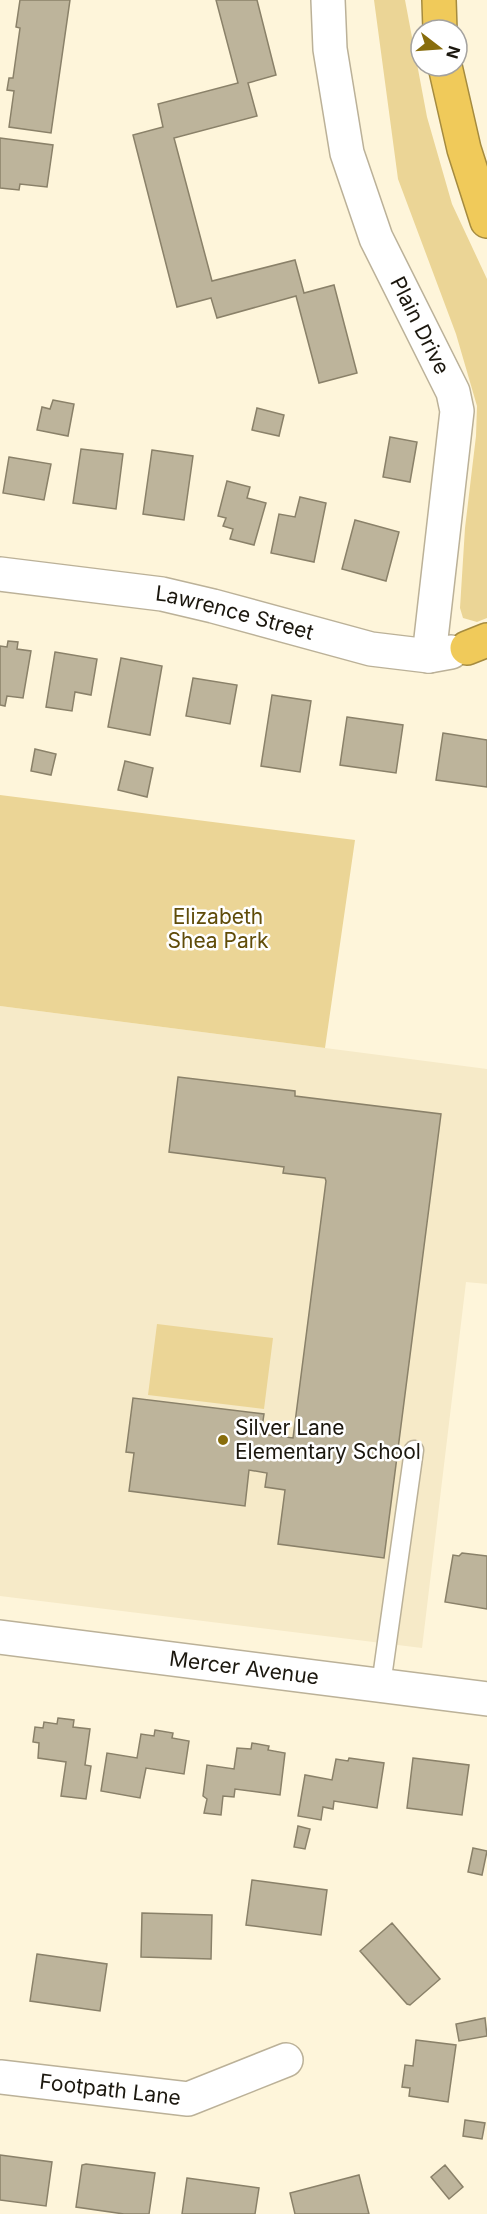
<svg xmlns="http://www.w3.org/2000/svg" width="487" height="2214" viewBox="0 0 487 2214" font-family="Inter,sans-serif">
	<rect width="100%" height="100%" fill="#fef5da"/>
	<path fill="#f6eac8" d="M0,1006L487,1069V1284L466,1282L422,1648L0,1596Z"/>
	<path fill="#ebd596" d="M374,0H405L427,117L452,204L487,279V618L477,622L463,618L460,608L465,528L476,436L477,406L456,334L398,179Z
		M0,795L355,840L325,1048L0,1006Z
		M157,1324L273,1338L264,1409L148,1395Z"/>
	<path fill="#bdb49b" stroke="#8a8169" stroke-width="1.5" d="M20,0H70L51,133L9,127L14,91L7,90L9,78H13L20,28L16,27Z
		M216,0H257L276,75L248,83L257,116L174,138L212,281L295,260L304,293L334,285L357,373L319,383L296,296L217,318L211,298L177,307L133,135L163,127L158,104L238,83Z
		M0,138L53,145L47,187L20,184L19,190L0,188Z
		M53,400L74,404L68,436L37,430L42,407L50,409Z
		M257,408L284,415L279,436L252,430Z
		M390,437L417,442L410,482L383,477Z
		M81,449L123,454L116,509L73,503Z
		M152,450L193,456L184,520L143,514Z
		M9,457L51,464L44,500L3,493Z
		M227,481L250,487L247,498L266,503L254,545L230,539L233,529L223,526L226,518L218,516Z
		M300,497L326,503L314,562L271,553L279,514L295,517Z
		M355,520L399,532L386,581L342,569Z
		M8,641L18,642L17,649L31,651L23,698L7,696L5,706L0,705V646L7,647Z
		M55,652L97,659L91,695L75,692L72,711L46,707Z
		M121,658L162,666L150,735L108,727Z
		M193,678L237,685L230,724L186,716Z
		M272,695L311,701L300,772L261,766Z
		M347,717L403,725L396,773L340,765Z
		M443,733L487,740V787L436,780Z
		M35,749L56,754L51,775L31,771Z
		M125,761L153,768L147,797L118,790Z
		M178,1077L295,1091V1096L441,1114L384,1558L278,1544L285,1490L265,1487L267,1473L249,1470L245,1506L129,1491L134,1453L126,1452L133,1398L264,1414L261,1434L293,1438L326,1181L325,1178L283,1173L284,1167L169,1152Z
		M462,1553L487,1556V1609L445,1602L453,1555L459,1556Z
		M58,1718L74,1720L73,1727L90,1729L85,1765L91,1766L86,1799L61,1796L66,1762L38,1758L39,1743L33,1742L35,1727L43,1728L44,1722L57,1724Z
		M155,1730L173,1733L172,1738L189,1741L184,1774L146,1768L140,1798L101,1791L107,1753L137,1758L141,1734L154,1736Z
		M252,1743L269,1746L268,1750L285,1753L280,1795L235,1789L234,1797L223,1796L221,1815L204,1813L207,1799L203,1796L207,1765L234,1769L237,1748L251,1749Z
		M349,1758L384,1763L377,1808L334,1801L333,1809L323,1807L321,1820L298,1816L305,1775L332,1780L336,1759L348,1761Z
		M413,1758L469,1765L462,1815L407,1808Z
		M298,1826L310,1829L305,1849L294,1847Z
		M473,1848L487,1851L482,1875L468,1872Z
		M252,1880L327,1890L321,1935L246,1925Z
		M142,1913L212,1915L211,1959L141,1957Z
		M392,1923L440,1979L410,2005L407,2004L360,1951Z
		M37,1954L107,1964L100,2011L30,2001Z
		M485,2018L487,2036L459,2041L456,2024Z
		M416,2040L456,2045L448,2102L409,2096L410,2088L402,2087L405,2065L413,2066Z
		M465,2120L485,2123L482,2139L463,2136Z
		M0,2155L52,2162L46,2206L0,2200Z
		M86,2164L155,2173L149,2214H124L76,2207L82,2165Z
		M445,2165L463,2187L449,2199L431,2177Z
		M359,2175L369,2214H295L290,2193Z
		M187,2178L259,2188L255,2214H182Z"/>
	<g fill="none" stroke-linecap="round" stroke-linejoin="round">
		<defs>
			<path id="lane" d="M381,1685L414,1450"/>
			<g id="street">
				<path id="s1" d="M328,0L330,49L347,153L376,238L453,392L457,411L429,656"/>
				<path id="s2" d="M0,574L162,594L213,606L371,649L429,656L451,652"/>
				<path id="s3" d="M0,1637L487,1699"/>
				<path id="s4" d="M0,2077L188,2099L286,2060"/>
			</g>
			<path id="highway" d="M439,0L440,30
				M445,66L464,149L487,221
				M467,648L487,640"/>
		</defs>
		<use href="#lane" stroke="#bbb198" stroke-width="21"/>
		<use href="#street" stroke="#bbb198" stroke-width="36"/>
		<use href="#highway" stroke="#a58b3f" stroke-width="36"/>
		<use href="#lane" stroke="#fff" stroke-width="18"/>
		<use href="#street" stroke="#fff" stroke-width="33"/>
		<use href="#highway" stroke="#f0ca5a" stroke-width="33"/>
	</g>
	<circle fill="#886d0c" stroke="#fff" stroke-width="2" cx="223" cy="1440" r="6"/>
	<g text-anchor="middle" stroke-width="5" stroke-linejoin="round" paint-order="stroke">
		<g font-size="21" fill="#1b170e" stroke="#fff">
			<text dy="7" stroke="none"><textPath href="#s1" startOffset="342">Plain Drive</textPath></text>
			<text dy="7" stroke="none"><textPath href="#s2" startOffset="238">Lawrence Street</textPath></text>
			<text dy="7" stroke="none"><textPath href="#s3" startOffset="246">Mercer Avenue</textPath></text>
			<text dy="7" stroke="none"><textPath href="#s4" startOffset="111">Footpath Lane</textPath></text>
		</g>
		<g font-size="21" fill="#604c09" stroke="#fff">
			<text x="218" y="924">Elizabeth<tspan x="218" dy="24">Shea Park</tspan></text>
		</g>
		<g font-size="21" fill="#1b170e" stroke="#fff" text-anchor="start">
			<text x="235" y="1435">Silver Lane<tspan x="235" dy="24">Elementary School</tspan></text>
		</g>
	</g>
	<g transform="translate(439 48) rotate(107)"><circle r="28" fill="#ffffff" stroke="#a4a29f" stroke-width="1.5"/>
	<path d="M0-4.5L10 22L0 15L-10 22Z" fill="#886d0c"/>
	<text y="-9" font-size="16" font-weight="bold" text-anchor="middle" fill="#1b170e">N</text>
	</g>
</svg>
